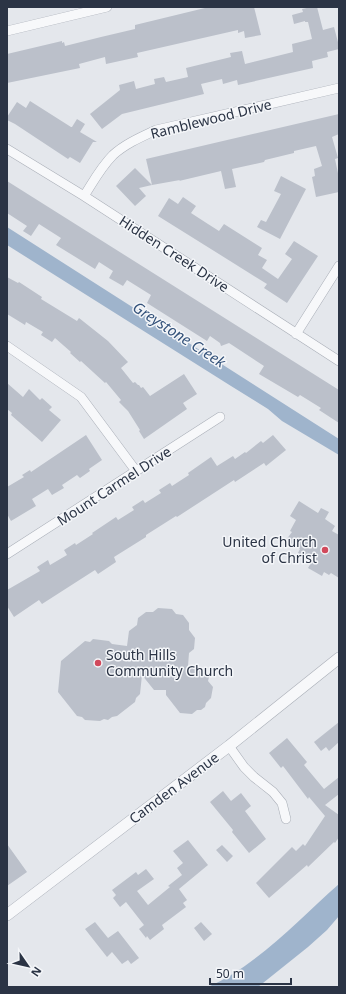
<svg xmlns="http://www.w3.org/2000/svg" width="346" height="994" viewBox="0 0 346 994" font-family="'Noto Sans',sans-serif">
	<rect width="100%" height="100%" fill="#e4e7ec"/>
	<path fill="#9fb4cc" d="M7,227L339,439V455L282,421L268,409L231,386L7,245Z
		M339,884V916L327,930L308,947L258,987H208C258,965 299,919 339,884Z"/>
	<path fill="#bbc0ca" d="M209,7H254L261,35L245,38L244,31L238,33V30L137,53L138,57L106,64L105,57L79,64L80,68L7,83V54L62,41V43L64,42L65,46L101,37L135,29V25Z
		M311,7H317L323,30L334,27L339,46V49L327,52L328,57L312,61L313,68L238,85L237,80L223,84L222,79L201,84L204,94L122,114L102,129L90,114L120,90L119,85L134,81L136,89L155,84L154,79L164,77L166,82L188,77L186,68L231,57L230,53L242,51L245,64L293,52L292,44L312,39L308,22H305V21L294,24L292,15L303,12L302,9Z
		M30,101L71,127H72L77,119L85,124L80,132L97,142H93L80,163L70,157L68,159L15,124L7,120V117L17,102L26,108Z
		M339,114V134L332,137L338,158L335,159L339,178V192L316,197L312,177L315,176L314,169L322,166L316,146L294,151V153L265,160L264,162L232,169L236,187L225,189L221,171L179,181L180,180L152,185L146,159Z
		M135,168L152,185L139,188L146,196L135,206L116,186Z
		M281,176L306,189L280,239L257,227L261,220L266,222L281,194L274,191Z
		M7,181L339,390V423L319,410L321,408L300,395L298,397L259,374L264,366L229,343L221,346L220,343L210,336L207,341L147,303L151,295L127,280L123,286L109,278L113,271L99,262L95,269L56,245L61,238L39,224L31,236L23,231L27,226L7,213Z
		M183,197L196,206L191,213L208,224L219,231L224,224L262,248L258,255L267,260L262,268L278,279L292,259L285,254L294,241L318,256L287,303L264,288L267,284L158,216L169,198L178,204Z
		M7,277L18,283L19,282L42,297L41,299L77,321L79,318L108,341L128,362L121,368L133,383L135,382L138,385H139L141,388L143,387L150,396L184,374L197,394L183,403L187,409L144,439L139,431L140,430L128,411L119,402L121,400L106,382L105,383L81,361L80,362L70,353L71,352L55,338L52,342L41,335L43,332L26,322L25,325L7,314Z
		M7,383L23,397L29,389L40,400L42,398L52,407L49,410L61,420L42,442L11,415L12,413L7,409Z
		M86,435L102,460L89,469L90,471L80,478L77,475L62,485L64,488L52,495L48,489L32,499L36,506L11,521L7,514V487L24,477L22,475L30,470L31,472Z
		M273,435L286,450L266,466L264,463L235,482L234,480L177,517L176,516L146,535V537L114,557L116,562L98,574L95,570L42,604L39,600L14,617L7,606V590L40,571L37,567L48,560L50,565L67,555L64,550L75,543L76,545L93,534L92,533L116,517L118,520L134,510L132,507L143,500L145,503L161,493L159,490L170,483L172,486L189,475L188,473L211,457L217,466L233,456L235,459L245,452L246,453L261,441L263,443Z
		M299,501L318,513L321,508L329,512L325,519L335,526L332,531L339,535V578L331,573L329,575L324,572L322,576L308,568L311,563L306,560L307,558L298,553L300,549L286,540L292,532L290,531L296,520L290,516Z
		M158,608L172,609L176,614L183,615L189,623V630L195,638L194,649L189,653L188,666L197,667L203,673H205L209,677L208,681L213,687L211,698L206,703L205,707L201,710H197L192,714L180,713L166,695V690H154L142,675L140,694L136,698L135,702L117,716L112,717L108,720L104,719L100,721L85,720L82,717L77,716L58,692L61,661L85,641L90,642L93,639L109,641L112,644L127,646L129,631L137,625L138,618L146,612H153Z
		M339,722V742L329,751L326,747L321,751L314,742Z
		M287,738L307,762L304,765L324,789L339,777V794L325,805L339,815V837L335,843L334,842L308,867L307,865L269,898L256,883L292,847L296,851L303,844L305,846L325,816L309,797L308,799L283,766L281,768L269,753Z
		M223,791L231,801L241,793L251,806L245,811L266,839L249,853L232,832L233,830L210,802Z
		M188,840L208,865L179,889L187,900L183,903L186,907L162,925L164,929L150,940L147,936L146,938L139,929L144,925L126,902L120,907L113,898L116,895L112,890L136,872L138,875L146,869L154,879L137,891L148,905L170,887L168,886L182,875L177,868L183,863L173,851Z
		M7,844L27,872L7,886Z
		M222,845L233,856L227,862L216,850Z
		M95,922L108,938L118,931L139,958L131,964L128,960L122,964L112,952L107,957L85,929Z
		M201,922L212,934L204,941L194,928Z"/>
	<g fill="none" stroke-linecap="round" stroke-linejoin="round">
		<defs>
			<path id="minor" d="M7,31L107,7
				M7,149L84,196L339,361
				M84,196C93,182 101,167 113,155C125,144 141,137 156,130L339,88
				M296,334L339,266
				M7,346L81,397L136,471
				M7,554L220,417
				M229,746L244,767L254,777L273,792L282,803L286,819"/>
			<path id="tertiary" d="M7,915L229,746L339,658"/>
		</defs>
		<use href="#minor" stroke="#a9aeb7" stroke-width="10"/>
		<use href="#tertiary" stroke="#a9aeb7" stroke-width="12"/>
		<use href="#minor" stroke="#f7f8fa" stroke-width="9"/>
		<use href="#tertiary" stroke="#f7f8fa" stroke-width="11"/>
	</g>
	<g fill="#d1495b" stroke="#f4f6f9" stroke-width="1.5">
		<circle cx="325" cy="550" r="4"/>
		<circle cx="98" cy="663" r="4"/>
	</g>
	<g text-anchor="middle" stroke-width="3" stroke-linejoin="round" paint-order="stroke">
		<g font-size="14" fill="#2b3445" stroke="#f4f6f9">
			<text transform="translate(211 119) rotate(-14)" y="5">Ramblewood Drive</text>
			<text transform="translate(174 254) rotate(33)" y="5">Hidden Creek Drive</text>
			<text transform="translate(114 486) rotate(-33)" y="5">Mount Carmel Drive</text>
			<text transform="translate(174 788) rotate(-37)" y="5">Camden Avenue</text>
		</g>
		<g font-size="14" fill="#2b3445" stroke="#f4f6f9" text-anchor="end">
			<text x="317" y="547">United Church<tspan x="317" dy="16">of Christ</tspan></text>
			<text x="106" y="660" text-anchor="start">South Hills<tspan x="106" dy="16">Community Church</tspan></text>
		</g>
		<g font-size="15" font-style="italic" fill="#34527a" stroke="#f4f6f9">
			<text transform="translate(179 335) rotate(33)" y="5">Greystone Creek</text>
		</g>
	</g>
	<rect width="346" height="994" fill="none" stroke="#2b3445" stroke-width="16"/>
	<g transform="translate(28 966) rotate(124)" stroke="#f4f6f9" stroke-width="3" paint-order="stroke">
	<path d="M0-3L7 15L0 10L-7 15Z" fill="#2b3445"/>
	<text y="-6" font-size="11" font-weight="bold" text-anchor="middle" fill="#2b3445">N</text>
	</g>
	<path d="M210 978v6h81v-6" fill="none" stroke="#2b3445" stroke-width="2"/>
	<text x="216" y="978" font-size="12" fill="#2b3445" stroke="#f4f6f9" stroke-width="3" paint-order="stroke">50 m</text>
</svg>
